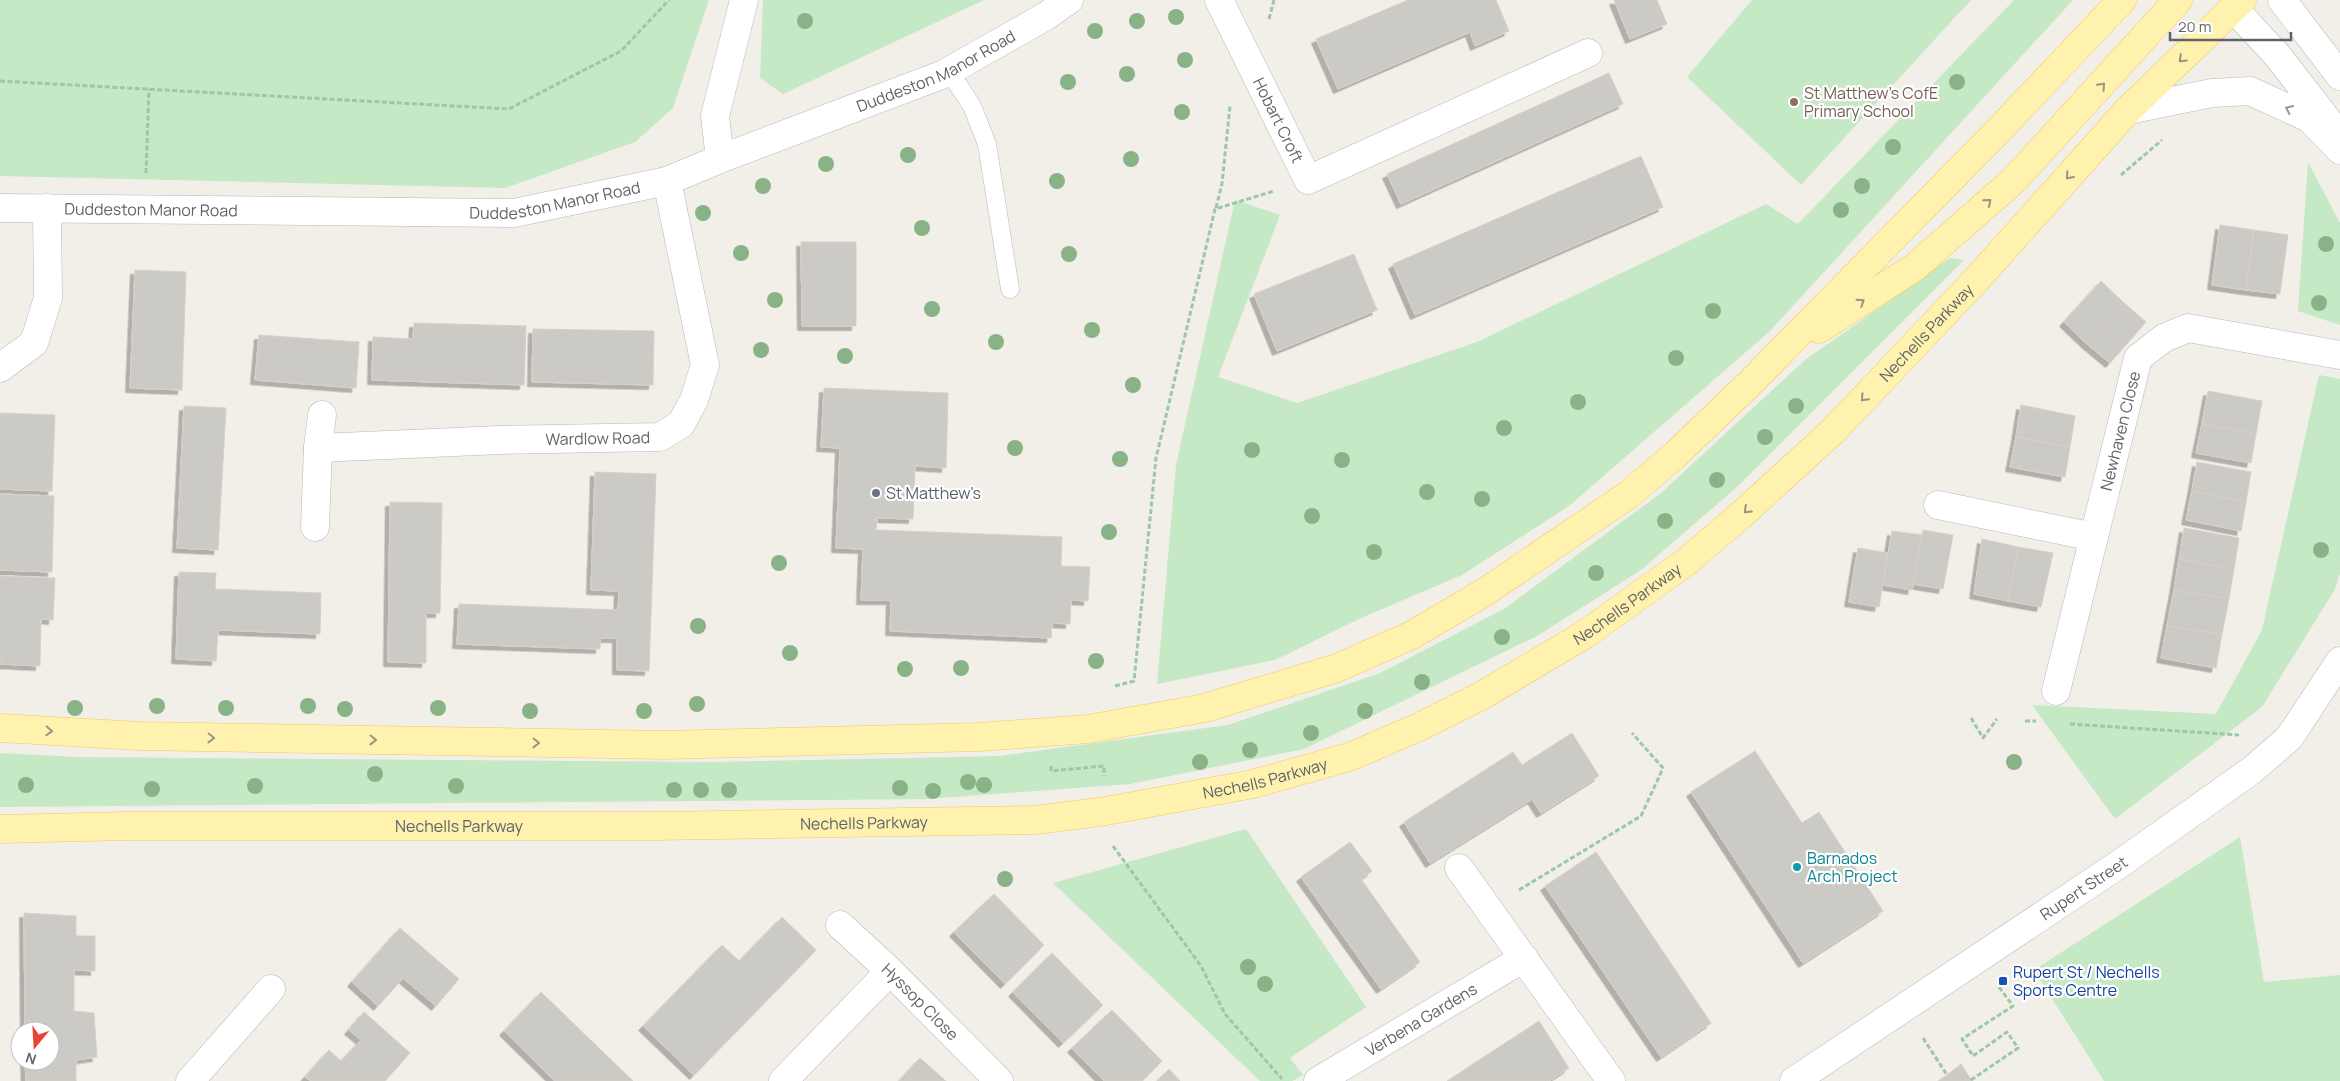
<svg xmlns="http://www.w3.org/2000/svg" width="2340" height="1081" viewBox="0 0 2340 1081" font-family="Manrope,sans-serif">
	<defs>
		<filter id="shadow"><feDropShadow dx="-4.5" dy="4.5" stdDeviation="0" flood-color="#0004"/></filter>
	</defs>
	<rect width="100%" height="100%" fill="#f1efe8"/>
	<path fill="#c5e8c5" d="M0,0H709L673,108L635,142L505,188L0,176Z
		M763,0H984L783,94L760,78Z
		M1752,0H1971L1801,185L1687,77Z
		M2014,0H2073L1770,331L1569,506L1462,575L1361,618L1275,660L1157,684L1176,465L1235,200L1280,215L1218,377L1297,403L1477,342L1766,204L1798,224Z
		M2308,162L2340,223V325L2298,311Z
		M1950,258L1964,260L1738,486L1641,570L1537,636L1304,749L1130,784L927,799L0,807V753L76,757L711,762L1000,756L1228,725L1380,673L1504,609L1661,493L1805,360Z
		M2319,375L2340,379V573L2335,589L2262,707L2115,819L2032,705L2216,714L2262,630Z
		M1246,829L1366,1007L1290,1058L1303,1075L1292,1081H1260L1053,883Z
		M2240,837L2264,982L2340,975V1081H2104L2034,970Z"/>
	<path fill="#cccac5" stroke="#d6d1c6" filter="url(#shadow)" d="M1408,0H1496L1509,31L1475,46L1470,32L1338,89L1316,39Z
		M1614,0H1657L1667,24L1630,39Z
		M1609,73L1623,104L1401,204L1387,174Z
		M1641,156L1663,207L1415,315L1393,264Z
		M2220,225L2254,230L2246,290L2212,285Z
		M2254,230L2288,235L2280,294L2246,290Z
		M801,242H856V326H802Z
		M1354,254L1377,310L1277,351L1254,294Z
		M135,270L186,272L182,390L130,388Z
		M2101,281L2123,302L2087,344L2064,322Z
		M2123,302L2146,322L2110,363L2087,344Z
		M414,323L526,326L524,385L372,380L373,337L413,339Z
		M533,329L654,331L653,385L532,382Z
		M259,335L359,342L356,388L255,380Z
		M824,388L948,393L946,468L915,466L913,519L877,518L876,530L1062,537L1061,566L1090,567L1088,601L1071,600L1070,624L1052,623L1051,638L890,631L891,600H861L863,549L836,548L840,448L821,447Z
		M2208,391L2262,401L2256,434L2202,424Z
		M2021,405L2075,416L2070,447L2016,437Z
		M184,406L226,408L218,550L177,548Z
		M0,413L55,415L52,491L0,489Z
		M2202,424L2256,434L2251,463L2196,453Z
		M2016,437L2070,447L2065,477L2010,467Z
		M2197,462L2251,472L2246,502L2192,491Z
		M595,472L656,474L649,671L617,670V638H600V649L457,644L459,604L618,610L619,591L591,590Z
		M2192,491L2246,502L2241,531L2186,520Z
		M0,494L54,496L52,572L0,570Z
		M390,502L442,503L440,613H426V663L388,662Z
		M2184,528L2239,538L2234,569L2179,559Z
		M1923,530L1953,535L1943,589L1913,584Z
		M1892,531L1922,535L1912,590L1883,585Z
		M1982,539L2018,547L2008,601L1974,594Z
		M2018,547L2053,553L2041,607L2008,601Z
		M1858,548L1888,553L1879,607L1849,602Z
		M2179,559L2234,569L2229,599L2174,590Z
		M179,572L216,573L215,589L321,593L320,634L218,630L216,661L176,659Z
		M0,576L55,578L53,620L41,619L40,666L0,664Z
		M2174,590L2229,599L2222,634L2167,626Z
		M2167,626L2222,634L2216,668L2161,658Z
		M1572,733L1599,776L1541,813L1532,799L1430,863L1404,822L1513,752L1522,765Z
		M1755,751L1802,823L1819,812L1883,911L1803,963L1691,792Z
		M1350,842L1372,871L1361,879L1420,962L1381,989L1301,877Z
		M1596,852L1711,1023L1661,1057L1545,886Z
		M994,894L1044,945L1005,984L954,932Z
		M24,913L76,916V936H95V971L74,970V1011L94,1013L97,1057L76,1060V1081H26L25,1061H50V1031H25Z
		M782,917L816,950L694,1075L643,1026L722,945L739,961Z
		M400,928L459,979L436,1006L403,978L378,1006L352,982Z
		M1052,953L1103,1005L1063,1043L1013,992Z
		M541,992L633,1081H555L504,1031Z
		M1112,1010L1162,1061L1142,1081H1104L1072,1048Z
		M364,1012L410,1053L385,1081H311L305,1077L329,1050L341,1061L361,1040L349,1030Z
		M1539,1021L1569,1068L1549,1081H1447Z
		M920,1058L946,1081H899Z
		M1961,1064L1972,1081H1938L1947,1075Z
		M1169,1069L1180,1081H1157Z"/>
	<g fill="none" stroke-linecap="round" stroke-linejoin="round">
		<defs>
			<path id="service" d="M949,71L972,106L987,144L1010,289"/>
			<g id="minor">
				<path id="s1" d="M1219,0L1308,180L1588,53"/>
				<path d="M720,159L715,116L744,0"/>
				<path id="s2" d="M0,208L514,213L667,181L720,159L944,74L1046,16L1069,0"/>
				<path d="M0,368L34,343L48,298L47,208"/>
				<path d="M318,448L322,415"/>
				<path d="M1938,505L2094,537"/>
				<path id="s3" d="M315,527L318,448L500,440L660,437L681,424L694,400L705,365L667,181"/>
				<path id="s4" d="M2056,691L2138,358L2164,338L2188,328L2340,355"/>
				<path d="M1459,868L1611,1081"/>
				<path id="s5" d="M840,925L890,971L999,1081"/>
				<path d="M190,1081L271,989"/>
				<path d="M783,1081L890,971"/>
				<path id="s6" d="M1318,1081L1524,958"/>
			</g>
			<g id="tertiary">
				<path id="s7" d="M1794,1081L2121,863L2252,770L2289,738L2340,661"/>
			</g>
			<path id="secondary" d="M2282,0L2340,76
				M2234,9L2277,55L2332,126
				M2128,110L2212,93L2250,91L2309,118L2340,150"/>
			<g id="primary">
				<path d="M1819,329L1915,267L2013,181L2178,0"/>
				<path d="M0,728L140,736L664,745L979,737L1088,729L1205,708L1337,668L1412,635L1485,592L1628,495L1675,455L1749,384L1997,132L2122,0"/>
				<path id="s8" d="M0,829L128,826H657L1035,820L1106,811L1253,784L1349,757L1419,727L1481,696L1584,635L1686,562L1740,516L1833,431L1977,279L2128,110L2242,0"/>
			</g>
		</defs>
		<use href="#service" stroke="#b5b8bc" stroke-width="19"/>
		<use href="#minor" stroke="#b5b8bc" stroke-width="29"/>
		<use href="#tertiary" stroke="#b5b8bc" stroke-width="29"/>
		<use href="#secondary" stroke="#b6babf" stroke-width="29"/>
		<use href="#primary" stroke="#f2c960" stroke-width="29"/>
		<path stroke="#9cc7a9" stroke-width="3" stroke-dasharray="5 2.5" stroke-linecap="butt" d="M1269,19L1274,0
			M0,81L509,109L621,51L669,0
			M146,173L149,89
			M2121,175L2162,140
			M1216,208L1222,184L1230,106
			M1115,686L1134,681L1156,458L1215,209L1274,191
			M1971,718L1983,738L1997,719
			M2025,721H2036
			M2070,724L2239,735
			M1051,766V771L1104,766V776
			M1113,846L1201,966L1225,1014L1282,1079
			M1519,890L1641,816L1663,768L1632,733
			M1923,1038L1947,1075
			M1971,1080L2018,1048L2007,1032L1973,1056L1962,1039L2013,1006L1999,987"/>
		<use href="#service" stroke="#fff" stroke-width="18"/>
		<use href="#minor" stroke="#fff" stroke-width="28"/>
		<use href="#tertiary" stroke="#fff" stroke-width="28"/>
		<use href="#secondary" stroke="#fff" stroke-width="28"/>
		<use href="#primary" stroke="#fff2af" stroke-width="28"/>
	</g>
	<g fill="#89b387">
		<circle cx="1176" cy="17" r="8"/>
		<circle cx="805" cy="21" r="8"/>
		<circle cx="1137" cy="21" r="8"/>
		<circle cx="1095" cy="31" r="8"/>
		<circle cx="1185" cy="60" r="8"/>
		<circle cx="1127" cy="74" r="8"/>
		<circle cx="1068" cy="82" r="8"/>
		<circle cx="1957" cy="82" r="8"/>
		<circle cx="1182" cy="112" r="8"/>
		<circle cx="1893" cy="147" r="8"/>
		<circle cx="908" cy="155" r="8"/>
		<circle cx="1131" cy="159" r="8"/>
		<circle cx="826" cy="164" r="8"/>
		<circle cx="1057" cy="181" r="8"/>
		<circle cx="763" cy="186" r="8"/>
		<circle cx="1862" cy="186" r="8"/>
		<circle cx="1841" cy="210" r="8"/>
		<circle cx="703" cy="213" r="8"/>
		<circle cx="922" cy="228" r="8"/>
		<circle cx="2326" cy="244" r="8"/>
		<circle cx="741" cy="253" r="8"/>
		<circle cx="1069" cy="254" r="8"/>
		<circle cx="775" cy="300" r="8"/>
		<circle cx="2319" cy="303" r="8"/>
		<circle cx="932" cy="309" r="8"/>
		<circle cx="1713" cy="311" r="8"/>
		<circle cx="1092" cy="330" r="8"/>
		<circle cx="996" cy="342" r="8"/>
		<circle cx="761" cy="350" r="8"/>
		<circle cx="845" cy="356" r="8"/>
		<circle cx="1676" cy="358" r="8"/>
		<circle cx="1133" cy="385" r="8"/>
		<circle cx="1578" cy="402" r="8"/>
		<circle cx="1796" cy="406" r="8"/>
		<circle cx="1504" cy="428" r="8"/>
		<circle cx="1765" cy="437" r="8"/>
		<circle cx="1015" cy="448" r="8"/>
		<circle cx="1252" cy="450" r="8"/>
		<circle cx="1120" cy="459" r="8"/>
		<circle cx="1342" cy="460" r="8"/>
		<circle cx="1717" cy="480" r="8"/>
		<circle cx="1427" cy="492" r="8"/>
		<circle cx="1482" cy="499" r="8"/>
		<circle cx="1312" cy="516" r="8"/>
		<circle cx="1665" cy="521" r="8"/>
		<circle cx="1109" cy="532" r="8"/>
		<circle cx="2321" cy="550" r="8"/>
		<circle cx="1374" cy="552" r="8"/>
		<circle cx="779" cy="563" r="8"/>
		<circle cx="1596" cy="573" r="8"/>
		<circle cx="698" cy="626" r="8"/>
		<circle cx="1502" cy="637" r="8"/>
		<circle cx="790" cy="653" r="8"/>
		<circle cx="1096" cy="661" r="8"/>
		<circle cx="961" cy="668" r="8"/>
		<circle cx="905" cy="669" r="8"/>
		<circle cx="1422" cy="682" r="8"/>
		<circle cx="697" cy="704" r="8"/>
		<circle cx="157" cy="706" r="8"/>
		<circle cx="308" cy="706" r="8"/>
		<circle cx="75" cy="708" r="8"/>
		<circle cx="226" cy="708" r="8"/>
		<circle cx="438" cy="708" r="8"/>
		<circle cx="345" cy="709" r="8"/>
		<circle cx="530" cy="711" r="8"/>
		<circle cx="644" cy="711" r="8"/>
		<circle cx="1365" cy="711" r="8"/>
		<circle cx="1311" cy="733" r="8"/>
		<circle cx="1250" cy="750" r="8"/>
		<circle cx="1200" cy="762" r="8"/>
		<circle cx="2014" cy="762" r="8"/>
		<circle cx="375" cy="774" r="8"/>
		<circle cx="968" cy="782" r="8"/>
		<circle cx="26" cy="785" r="8"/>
		<circle cx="984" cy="785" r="8"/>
		<circle cx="255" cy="786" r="8"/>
		<circle cx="456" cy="786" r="8"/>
		<circle cx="900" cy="788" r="8"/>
		<circle cx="152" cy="789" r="8"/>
		<circle cx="674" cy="790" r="8"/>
		<circle cx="701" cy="790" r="8"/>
		<circle cx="729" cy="790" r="8"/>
		<circle cx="933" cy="791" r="8"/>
		<circle cx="1005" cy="879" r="8"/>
		<circle cx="1248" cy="967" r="8"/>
		<circle cx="1265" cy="984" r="8"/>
	</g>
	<defs><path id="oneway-chevron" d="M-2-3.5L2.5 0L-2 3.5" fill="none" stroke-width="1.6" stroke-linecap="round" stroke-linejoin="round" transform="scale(1.25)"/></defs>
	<g stroke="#979581">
		<use href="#oneway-chevron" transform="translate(2182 59) rotate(136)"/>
		<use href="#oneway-chevron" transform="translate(2102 86) rotate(-47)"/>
		<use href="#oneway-chevron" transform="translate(2069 176) rotate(132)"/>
		<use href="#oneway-chevron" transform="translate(1988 202) rotate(-41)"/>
		<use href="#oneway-chevron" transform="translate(1861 302) rotate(-33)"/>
		<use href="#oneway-chevron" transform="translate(1864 398) rotate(133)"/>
		<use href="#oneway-chevron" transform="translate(1747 510) rotate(137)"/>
		<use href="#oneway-chevron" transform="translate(49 731) rotate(3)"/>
		<use href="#oneway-chevron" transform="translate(211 738) rotate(1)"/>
		<use href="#oneway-chevron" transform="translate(373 740) rotate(1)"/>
		<use href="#oneway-chevron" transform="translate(536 743) rotate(1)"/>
	</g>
	<use stroke="#979a9d" href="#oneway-chevron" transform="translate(2289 109) rotate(-155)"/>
	<circle fill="#8d6e63" stroke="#fff" stroke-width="2" cx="1794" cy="102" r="5"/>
	<circle fill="#6b7280" stroke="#fff" stroke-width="2" cx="876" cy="493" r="5"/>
	<circle fill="#0f9aa8" stroke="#fff" stroke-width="2" cx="1797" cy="867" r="5"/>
	<rect fill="#1a4fb4" stroke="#fff" stroke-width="2" x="1998" y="976" width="10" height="10" rx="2.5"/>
	<g text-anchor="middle" stroke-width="4.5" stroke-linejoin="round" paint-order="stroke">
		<g font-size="16" fill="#5f6368" stroke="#fff">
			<text dy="6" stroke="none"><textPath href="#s2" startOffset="961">Duddeston Manor Road</textPath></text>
			<text dy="6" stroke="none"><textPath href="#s1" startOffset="134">Hobart Croft</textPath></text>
			<text dy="6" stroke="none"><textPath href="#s2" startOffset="556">Duddeston Manor Road</textPath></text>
			<text dy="6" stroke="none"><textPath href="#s2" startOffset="151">Duddeston Manor Road</textPath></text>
			<text dy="6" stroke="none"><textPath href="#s8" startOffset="2079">Nechells Parkway</textPath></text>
			<text dy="6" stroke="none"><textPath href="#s4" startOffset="268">Newhaven Close</textPath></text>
			<text dy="6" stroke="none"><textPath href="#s3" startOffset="359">Wardlow Road</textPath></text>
			<text dy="6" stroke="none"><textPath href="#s8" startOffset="1674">Nechells Parkway</textPath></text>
			<text dy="6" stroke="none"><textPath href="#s8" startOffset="1269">Nechells Parkway</textPath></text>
			<text dy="6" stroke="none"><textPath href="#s8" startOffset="864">Nechells Parkway</textPath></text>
			<text dy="6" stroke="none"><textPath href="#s8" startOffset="459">Nechells Parkway</textPath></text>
			<text dy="6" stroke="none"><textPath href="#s7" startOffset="348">Rupert Street</textPath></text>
			<text dy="6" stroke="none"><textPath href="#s5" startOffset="111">Hyssop Close</textPath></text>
			<text dy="6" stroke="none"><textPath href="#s6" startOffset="120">Verbena Gardens</textPath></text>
		</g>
		<g font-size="16" fill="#785e54" stroke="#fff" text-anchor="start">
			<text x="1804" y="99">St Matthew's CofE<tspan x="1804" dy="18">Primary School</tspan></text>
		</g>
		<g font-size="16" fill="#5b616d" stroke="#fff" text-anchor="start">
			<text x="886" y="499">St Matthew's</text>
		</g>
		<g font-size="16" fill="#0d838f" stroke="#fff" text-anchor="start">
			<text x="1807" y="864">Barnados<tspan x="1807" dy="18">Arch Project</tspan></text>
		</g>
		<g font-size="16" fill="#164399" stroke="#fff" text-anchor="start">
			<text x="2013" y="978">Rupert St / Nechells<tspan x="2013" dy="18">Sports Centre</tspan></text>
		</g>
	</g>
	<g transform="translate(35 1046) rotate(198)"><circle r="24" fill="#ffffff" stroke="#bfc1c3"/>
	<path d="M0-4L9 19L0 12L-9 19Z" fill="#ea4335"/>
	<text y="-8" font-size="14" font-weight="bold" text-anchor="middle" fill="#5f6368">N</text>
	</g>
	<path d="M2170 32v8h121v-8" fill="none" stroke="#5f6368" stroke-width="2.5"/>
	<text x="2178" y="32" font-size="15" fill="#5f6368" stroke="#ffffff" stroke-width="4" paint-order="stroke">20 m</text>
</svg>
